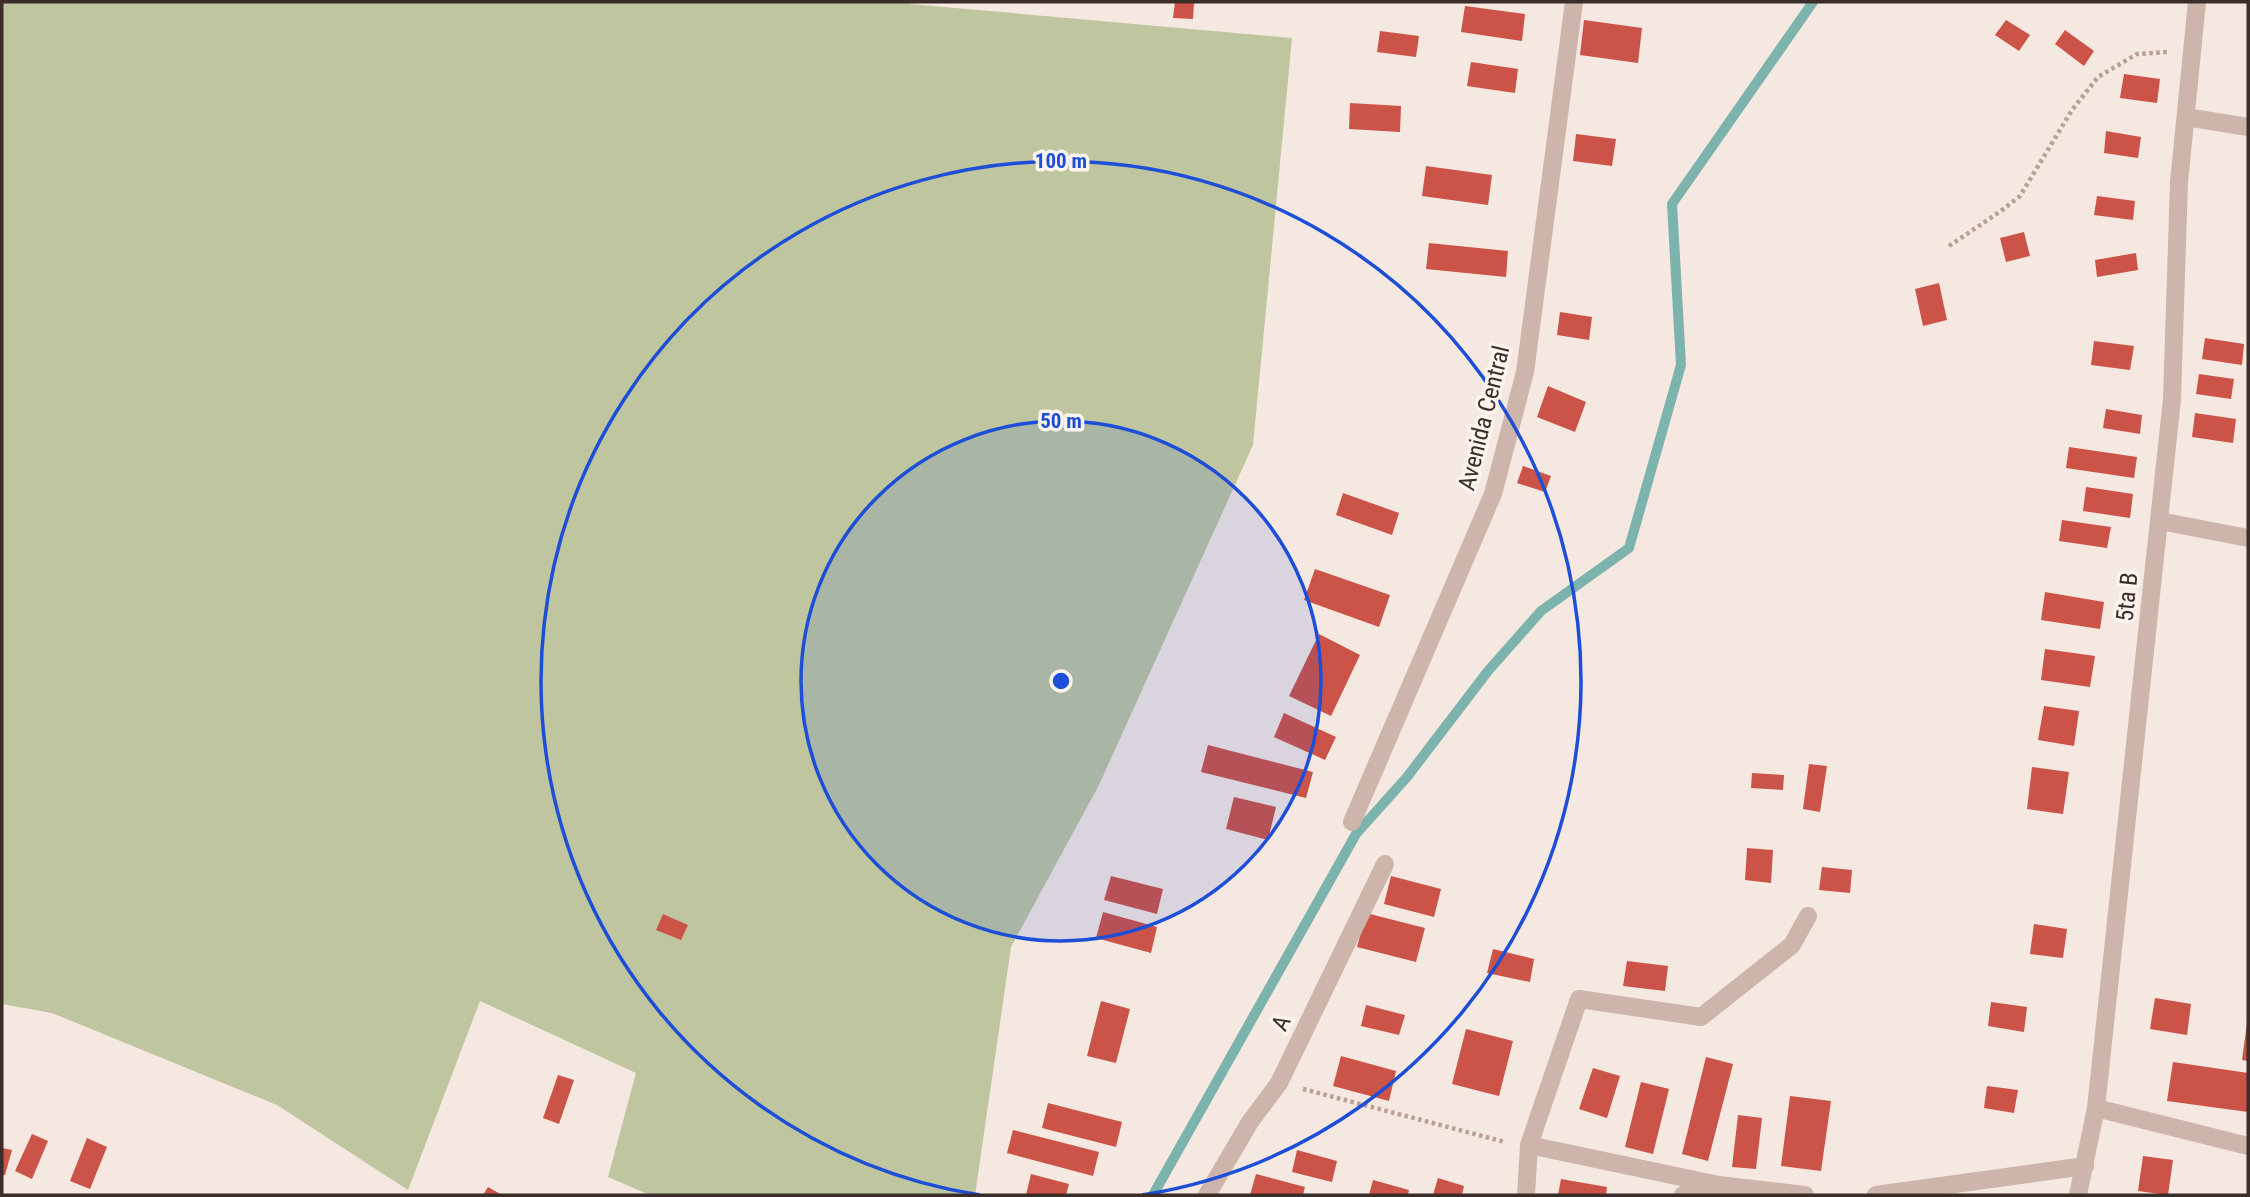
<svg xmlns="http://www.w3.org/2000/svg" width="2250" height="1197" viewBox="0 0 2250 1197" font-family="'Roboto Condensed',sans-serif">
	<rect width="100%" height="100%" fill="#f4e8e0"/>
	<path fill="#bec59f" d="M2,2H909L910,4L1292,38L1253,445L1099,785L1011,947L975,1195H650L608,1177L636,1073L480,1001L408,1190L277,1105L52,1013L2,1004Z"/>
	<g fill="none" stroke-linecap="round" stroke-linejoin="round">
		<path stroke="#7db3ad" stroke-width="10" d="M1153,1195L1356,834L1407,777L1488,671L1541,611L1629,548L1681,365L1672,204L1813,2"/>
	</g>
	<path fill="#cb5347" d="M1175,2H1194L1193,19L1173,18Z
		M1465,6L1525,14L1522,41L1461,32Z
		M1584,20L1642,28L1638,63L1580,55Z
		M2006,20L2030,35L2019,51L1995,35Z
		M2065,30L2094,51L2084,66L2055,44Z
		M1380,31L1419,36L1416,57L1377,52Z
		M1471,62L1518,69L1515,93L1467,86Z
		M2124,74L2160,79L2157,103L2120,98Z
		M1350,103L1401,106L1400,132L1349,129Z
		M2106,131L2141,137L2138,158L2104,153Z
		M1576,134L1616,139L1612,166L1573,161Z
		M1426,166L1492,175L1488,205L1422,196Z
		M2097,196L2135,201L2133,220L2094,215Z
		M2024,232L2030,256L2006,262L2000,238Z
		M1429,243L1508,251L1506,277L1426,269Z
		M2136,253L2138,270L2097,277L2095,260Z
		M1939,283L1947,320L1923,326L1915,289Z
		M1560,312L1592,317L1589,340L1557,335Z
		M2205,338L2244,344L2242,365L2202,359Z
		M2094,341L2134,346L2130,370L2091,365Z
		M2199,374L2234,379L2231,399L2196,394Z
		M1548,386L1586,402L1575,432L1537,417Z
		M2106,409L2142,415L2140,434L2103,428Z
		M2195,413L2236,419L2233,443L2192,437Z
		M2069,447L2137,457L2134,478L2066,468Z
		M1523,466L1551,476L1545,492L1517,483Z
		M2086,487L2133,494L2130,518L2083,511Z
		M1343,493L1399,513L1392,535L1336,515Z
		M2062,520L2111,527L2107,548L2059,541Z
		M1315,569L1390,595L1379,627L1304,600Z
		M2045,592L2104,602L2100,629L2041,620Z
		M1319,634L1360,655L1331,716L1289,696Z
		M2045,649L2095,656L2090,687L2041,680Z
		M2044,706L2079,711L2074,746L2038,740Z
		M1284,713L1336,737L1325,760L1274,737Z
		M1208,745L1313,772L1306,798L1201,772Z
		M1809,764L1827,766L1820,812L1803,809Z
		M2032,767L2069,772L2063,814L2027,809Z
		M1752,773L1784,775L1783,790L1751,788Z
		M1234,797L1276,807L1268,840L1226,829Z
		M1747,848L1773,850L1771,883L1745,880Z
		M1822,867L1852,870L1850,893L1819,890Z
		M1111,876L1163,889L1157,914L1104,900Z
		M1391,876L1441,889L1434,917L1384,904Z
		M1103,912L1157,927L1151,953L1096,938Z
		M1366,913L1425,928L1416,962L1357,947Z
		M663,914L688,925L681,940L656,930Z
		M2034,924L2067,929L2063,958L2030,954Z
		M1493,949L1534,959L1530,982L1487,973Z
		M1627,961L1668,966L1665,991L1623,986Z
		M2155,998L2191,1004L2187,1035L2150,1029Z
		M1101,1001L1130,1009L1116,1063L1087,1056Z
		M1991,1002L2027,1007L2024,1032L1988,1026Z
		M1366,1005L1405,1015L1399,1035L1361,1026Z
		M2247,1023H2248V1061L2242,1060Z
		M1466,1029L1513,1041L1499,1096L1452,1084Z
		M1341,1056L1396,1071L1389,1101L1333,1086Z
		M1706,1057L1733,1064L1708,1161L1682,1154Z
		M2173,1062L2248,1073V1112L2167,1101Z
		M1593,1068L1620,1076L1607,1118L1579,1109Z
		M558,1075L574,1080L559,1124L543,1118Z
		M1641,1082L1669,1089L1653,1154L1625,1147Z
		M1987,1086L2018,1090L2014,1113L1984,1108Z
		M1790,1096L1831,1101L1821,1171L1781,1166Z
		M1048,1103L1122,1122L1116,1147L1042,1128Z
		M1738,1115L1762,1118L1756,1169L1732,1167Z
		M1013,1130L1099,1152L1093,1176L1007,1153Z
		M32,1134L48,1141L32,1179L15,1171Z
		M87,1138L107,1147L90,1189L70,1181Z
		M2,1148L12,1150L5,1175H2Z
		M1297,1150L1337,1161L1332,1182L1292,1172Z
		M2143,1156L2173,1160L2168,1195L2138,1191Z
		M1031,1174L1069,1184L1066,1195H1026Z
		M1256,1174L1305,1187L1303,1195H1250Z
		M1438,1178L1464,1186L1462,1195H1433Z
		M1561,1179L1607,1187L1606,1195H1558Z
		M1373,1180L1409,1190L1408,1195H1369Z
		M488,1187L502,1195H483Z"/>
	<g fill="none" stroke-linecap="round" stroke-linejoin="round">
		<path stroke="#ba9f95" stroke-width="4.5" stroke-dasharray="3.5 3.5" stroke-linecap="butt" d="M1949,246L2001,211L2020,196L2072,110L2098,77L2137,54L2167,52
			M1303,1089L1505,1142"/>
		<path stroke="#ceb5ab" stroke-width="18" d="M2186,117L2248,127
			M2160,521L2248,538
			M1352,822L1493,494L1525,372L1574,2
			M2096,1108L2248,1146
			M1529,1145L1719,1185L1805,1195
			M1207,1195L1250,1122L1279,1083L1385,864
			M1526,1195L1529,1145L1579,999L1701,1017L1792,945L1808,916
			M1683,1195L1713,1186
			M1876,1195L2085,1166
			M2078,1195L2096,1108L2172,399L2179,182L2197,2"/>
	</g>
	<circle cx="1061" cy="681" r="260" fill="#1d4ed8" fill-opacity=".12"/>
	<g fill="none" stroke="#1d4ed8" stroke-width="3.5">
		<circle cx="1061" cy="681" r="260"/>
		<path d="M980 1195A520 520 0 1 1 1142 1195"/>
	</g>
	<g text-anchor="middle" stroke-width="7" stroke-linejoin="round" paint-order="stroke">
		<g font-size="24" fill="#3b2d2a" stroke="#fbf3ed">
			<text transform="translate(1484 418) rotate(-76)" y="8">Avenida Central</text>
			<text transform="translate(2127 597) rotate(-84)" y="8">5ta B</text>
			<text transform="translate(1281 1023) rotate(-64)" y="8">A</text>
		</g>
	</g>
	<circle cx="1061" cy="681" r="10" fill="#1d4ed8" stroke="#fbf3ed" stroke-width="3.5"/>
	<g font-size="21" text-anchor="middle" font-weight="bold" fill="#1d4ed8" stroke="#fbf3ed" stroke-width="7" stroke-linejoin="round" paint-order="stroke">
		<text x="1061" y="168">100 m</text>
		<text x="1061" y="428">50 m</text>
	</g>
	<rect width="2250" height="1197" fill="none" stroke="#3b2d2a" stroke-width="7"/>
</svg>
